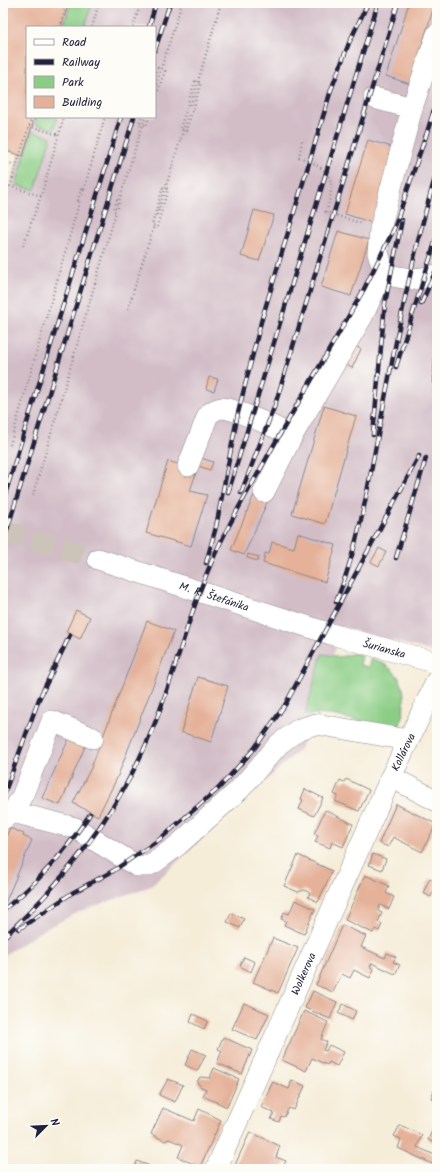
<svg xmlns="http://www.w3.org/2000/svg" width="440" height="1172" viewBox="0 0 440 1172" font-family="Kalam,sans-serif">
	<rect width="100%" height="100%" fill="#fdfcf7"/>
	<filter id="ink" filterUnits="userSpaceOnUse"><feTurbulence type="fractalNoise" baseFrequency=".025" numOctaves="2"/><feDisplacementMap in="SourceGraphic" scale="8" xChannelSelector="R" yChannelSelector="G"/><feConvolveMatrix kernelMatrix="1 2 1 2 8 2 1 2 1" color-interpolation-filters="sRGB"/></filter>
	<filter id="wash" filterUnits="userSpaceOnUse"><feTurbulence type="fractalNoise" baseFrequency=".012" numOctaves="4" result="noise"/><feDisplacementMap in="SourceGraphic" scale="16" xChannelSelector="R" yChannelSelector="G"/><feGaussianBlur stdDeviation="0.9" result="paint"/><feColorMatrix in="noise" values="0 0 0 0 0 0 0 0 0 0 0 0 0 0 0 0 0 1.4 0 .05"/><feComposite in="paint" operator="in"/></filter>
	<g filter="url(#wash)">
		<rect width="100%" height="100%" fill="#f6edd9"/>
		<path fill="#d2bdc7" d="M64,3H437V653L343,627L300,749L151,886L81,911L41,931L3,956V210L29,117H155V27H56Z"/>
		<path fill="#8bcd85" stroke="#567860" d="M71,3H92L85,27H63Z
			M37,117H57L54,129L35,124Z
			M32,131L51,137L35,190L16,185Z
			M355,653L362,656L360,665L368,667L371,658C405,671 409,692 400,725L386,727L332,715L305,714L322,654L340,657Z"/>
		<g id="blocks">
			<path fill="#e5b199" d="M3,3H69L61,27H27V117H35L23,156L3,150Z
				M409,3H435L410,84L386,76Z
				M368,140L399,149L376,224L345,214Z
				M254,210L274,215L259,261L241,256Z
				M338,231L369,240L351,296L321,287Z
				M353,345L361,349L352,368L343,363Z
				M209,377L218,379L214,391L206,389Z
				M324,406L356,416L325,524L292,514Z
				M198,457L213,462L210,470L196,465Z
				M168,461L197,470L190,491L207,495L191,546L146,533Z
				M256,490L270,496L244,555L231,550Z
				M298,533L336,545L325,582L263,563L265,553L269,554L272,542L294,548Z
				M379,548L386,552L379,566L371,562Z
				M248,554L259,557L258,561L247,558Z
				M76,610L90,617L80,639L66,632Z
				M147,621L174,631L117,778L98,816L73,803L91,768Z
				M198,677L228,686L211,742L181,732Z
				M71,734L87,742L60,805L42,798Z
				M346,779L369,790L359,811L335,801L338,796L334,794L340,780L344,782Z
				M305,789L323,798L314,816L299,809L303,800L301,799Z
				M396,804L436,824L422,852L393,837L388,847L379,843Z
				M325,810L353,824L343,847L332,842L330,848L315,842L318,836L314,834Z
				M10,828L24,834L23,836L32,840L3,908V844Z
				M373,854L386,859L382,870L369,865Z
				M298,855L332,871L318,902L308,897L310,893L305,890L298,892L284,886Z
				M365,875L389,886L386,893L394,897L389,909L380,905L378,911L382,913L378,922L382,924L379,931L375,929L373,933L345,920Z
				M430,878L437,882L431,897L423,893Z
				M295,900L315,909L304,934L284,925L286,921L281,919L284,912L289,914Z
				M231,913L244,919L240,928L227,922Z
				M342,925L366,936L361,947L385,958L387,953L396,957L393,962L400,965L395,974L372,963L370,967L374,969L370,978L354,970L350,978L342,974L333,992L316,985Z
				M273,938L298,948L278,993L253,982Z
				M244,957L255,962L251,972L240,966Z
				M313,991L337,1002L330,1019L305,1008Z
				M244,1003L269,1014L257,1040L232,1029Z
				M343,1004L356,1011L352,1020L338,1013Z
				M304,1011L328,1022L321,1039L327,1042L323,1050L326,1051L329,1045L344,1052L337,1066L329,1062L327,1065L312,1058L306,1071L282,1060Z
				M193,1014L208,1021L204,1029L190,1022Z
				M223,1037L252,1050L242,1074L217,1063L222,1051L218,1049Z
				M192,1049L206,1055L197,1071L185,1065Z
				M214,1068L239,1079L227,1107L203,1096L206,1089L201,1087L197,1082L200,1077L210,1078Z
				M168,1079L183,1085L175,1102L159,1095Z
				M292,1080L305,1086L294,1110L289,1108L284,1117L281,1116L279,1122L271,1119L274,1113L261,1107L273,1082L289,1089Z
				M434,1090L437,1092V1100L431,1098Z
				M163,1108L194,1121L199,1109L221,1120L200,1167L178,1157L183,1145L169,1139L165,1141L151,1134Z
				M437,1120V1144L428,1140Z
				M400,1125L422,1135L417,1147L437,1156V1166L398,1148L401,1139L394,1136Z
				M250,1132L280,1146L276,1157L286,1161L282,1169H265L260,1167L259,1169H244L235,1165Z
				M137,1161L152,1167V1169H134Z"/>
		</g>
	</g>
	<g filter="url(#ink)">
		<use href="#blocks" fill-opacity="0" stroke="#8c888a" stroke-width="1"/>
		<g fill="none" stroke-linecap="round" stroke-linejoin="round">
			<path stroke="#ccc4b9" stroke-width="21" stroke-dasharray="21 10" stroke-linecap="butt" d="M3,531L98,559"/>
			<defs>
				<g id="minor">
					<path d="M437,34L412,108L380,229L378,253L382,265L389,275C409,280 418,280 437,275"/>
					<path d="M374,98L412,108"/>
					<path d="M188,466L208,415C211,412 216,409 221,408C234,408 280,429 292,436"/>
					<path d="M264,492L292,436L362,317L384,270"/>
					<path id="s1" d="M98,559L331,634L437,663"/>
					<path d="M437,680L391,777L437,801"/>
					<path d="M13,812L75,828L137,866H147L155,862L178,845L239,790L279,744L299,729L316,724L408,740"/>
					<path d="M3,819L13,812L23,794L52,721L93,738"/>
					<path id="s2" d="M216,1169L391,777"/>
				</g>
			</defs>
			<use href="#minor" stroke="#8c888a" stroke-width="22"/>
			<path stroke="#8c888a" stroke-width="2.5" stroke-dasharray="1 3" stroke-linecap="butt" d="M60,27L67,3
				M92,27L99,3
				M133,27L141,3
				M155,76L158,68L165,71L155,99
				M195,81L201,83L186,131L180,129Z
				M155,88L182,3
				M191,105L221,3
				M32,117L10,186L41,196
				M141,117L139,124L146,126L149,117
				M29,126L59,135
				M302,141L299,157C332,170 337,179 326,212L363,224
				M3,161L15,165
				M163,187L168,189L157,227L152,225Z
				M82,195L84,189
				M118,208L119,201
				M157,215L188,115
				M23,246L41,196L64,117
				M128,309L154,226
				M10,445L80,200H78L81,188L84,189L105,117
				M33,495L116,212L114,211L117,200L119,201L145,117"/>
			<use href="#minor" stroke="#fff" stroke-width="21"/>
			<defs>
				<path id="rail" d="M149,27L156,3
					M155,50L170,3
					M425,139L437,100
					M421,304L437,268
					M396,367L437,236
					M435,392L437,321
					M373,435L385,303L402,220
					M228,493L378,3
					M241,493L275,405L398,3
					M3,501L121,117
					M3,543L134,117
					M396,558L426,458
					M206,563L216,527L238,413L261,322L331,90L349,43L368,3
					M336,602C358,548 367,492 378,435C395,346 411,258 437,171
					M3,797L39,699L70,635
					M3,910C38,883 66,851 90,814
					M19,929L72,893L113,871L160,839L219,788L254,749L285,705L419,456
					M3,938C70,876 124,805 157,718C178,663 191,606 216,552C231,519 249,490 266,459C298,402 332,346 364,289L394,229L426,135"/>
			</defs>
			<use href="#rail" stroke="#22223b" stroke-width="4.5"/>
			<use href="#rail" stroke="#fdfcf7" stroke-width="3" stroke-dasharray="9" stroke-linecap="butt"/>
		</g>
	</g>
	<g text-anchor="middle" stroke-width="3" stroke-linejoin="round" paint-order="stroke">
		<g font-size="11" fill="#22223b" stroke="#fdfcf7">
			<text dy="4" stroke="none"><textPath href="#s1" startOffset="122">M. R. Štefánika</textPath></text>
			<text dy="4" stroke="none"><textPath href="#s1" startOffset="300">Šurianska</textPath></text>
			<text transform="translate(403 752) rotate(-64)" y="4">Kollárova</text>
			<text dy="4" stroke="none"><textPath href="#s2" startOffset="214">Wolkerova</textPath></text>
		</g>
	</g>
	<rect width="440" height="1172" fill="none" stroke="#fdfcf7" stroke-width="16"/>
	<rect x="26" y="26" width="130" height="92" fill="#fdfcf7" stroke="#a5a5ac"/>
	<rect x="34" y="39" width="20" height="6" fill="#ffffff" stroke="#a5a5ac"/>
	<text x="62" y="46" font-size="12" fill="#22223b">Road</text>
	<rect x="34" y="59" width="20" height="6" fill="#22223b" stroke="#a5a5ac"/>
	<text x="62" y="66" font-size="12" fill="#22223b">Railway</text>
	<rect x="34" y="76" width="20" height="12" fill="#8bcd85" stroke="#a5a5ac"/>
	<text x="62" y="86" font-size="12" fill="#22223b">Park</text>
	<rect x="34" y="96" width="20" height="12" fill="#e5b199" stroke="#a5a5ac"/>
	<text x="62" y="106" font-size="12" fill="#22223b">Building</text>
	<g transform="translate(46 1126) rotate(66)" stroke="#fdfcf7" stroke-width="3" paint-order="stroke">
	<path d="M0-3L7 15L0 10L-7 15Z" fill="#22223b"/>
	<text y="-6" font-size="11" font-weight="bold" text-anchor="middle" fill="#22223b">N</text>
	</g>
</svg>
